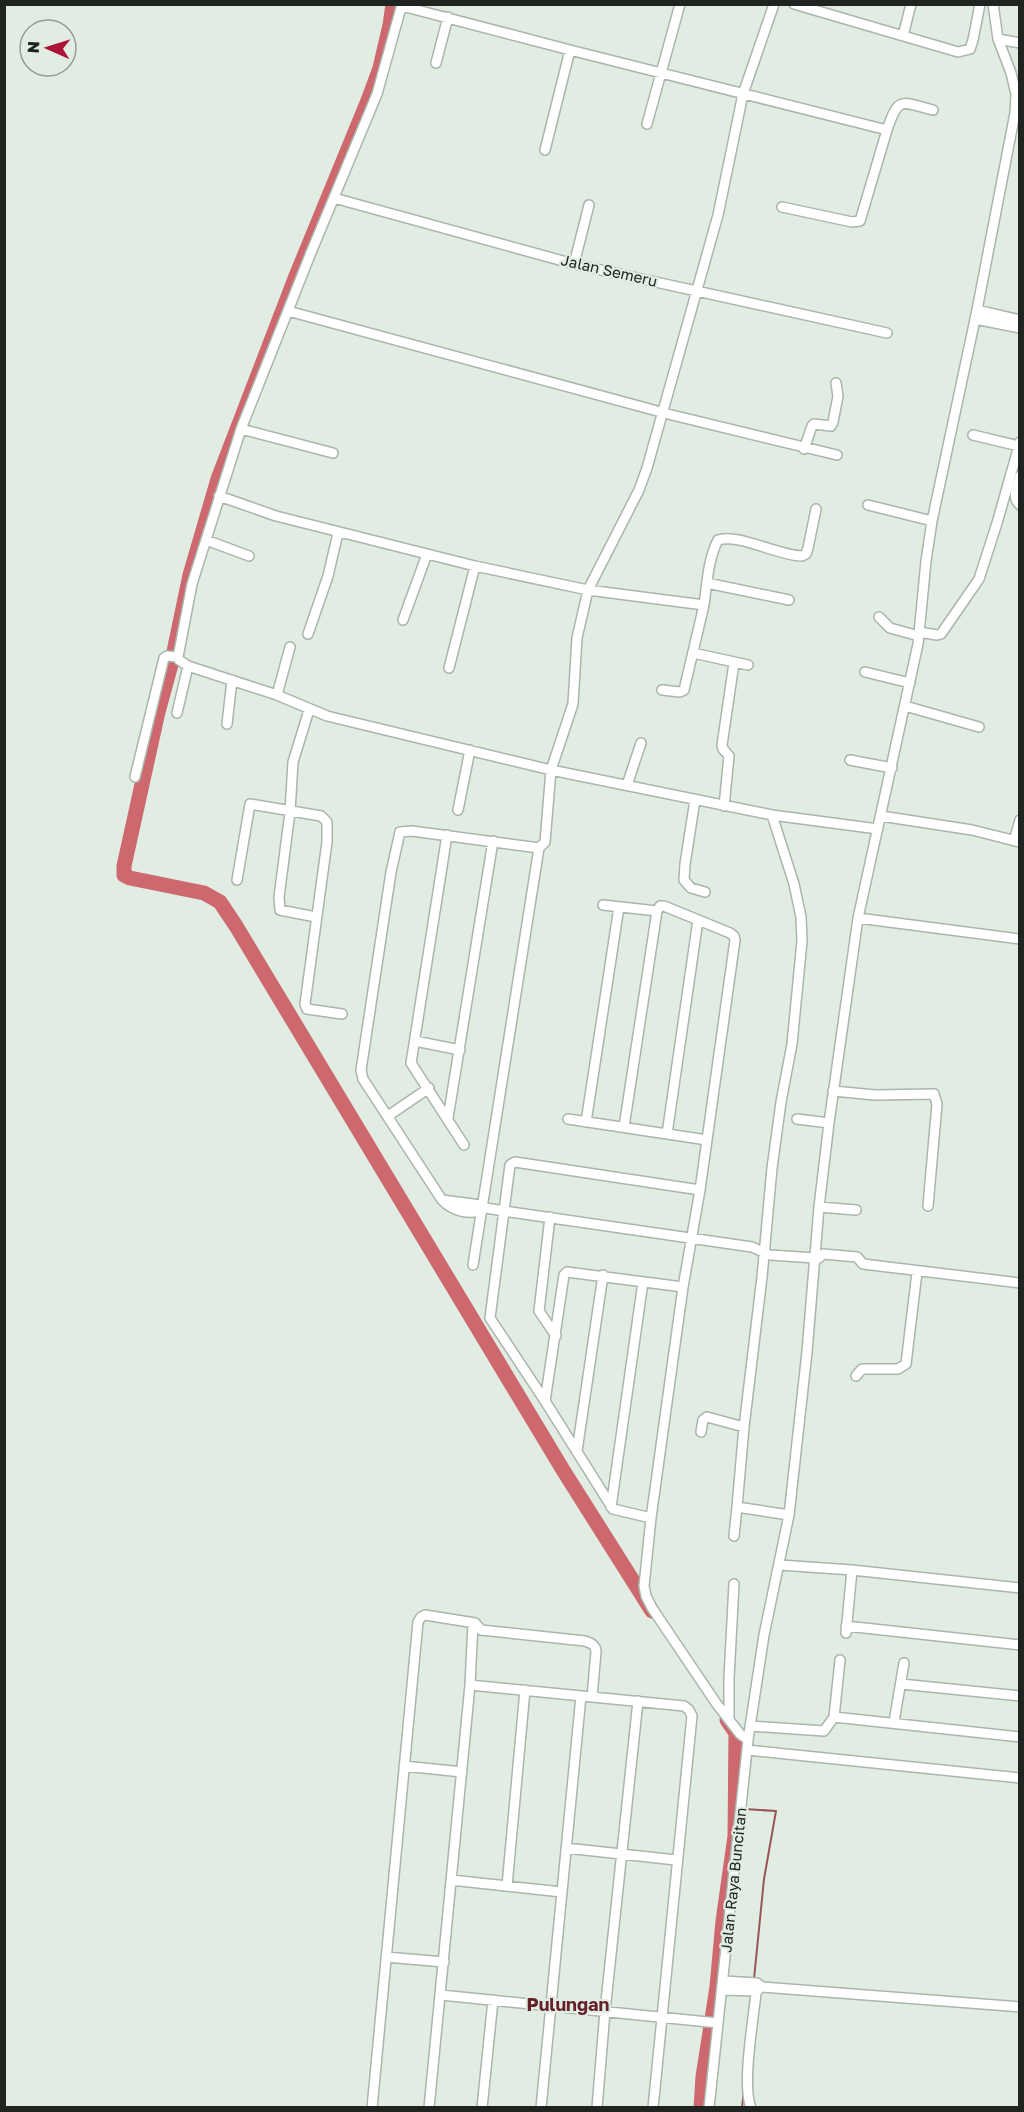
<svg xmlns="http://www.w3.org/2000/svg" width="1024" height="2112" viewBox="0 0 1024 2112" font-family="'Golos Text',sans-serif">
	<rect width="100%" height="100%" fill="#e1ede3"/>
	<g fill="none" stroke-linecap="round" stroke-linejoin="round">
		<path stroke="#995457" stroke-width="2" d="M744,1809L776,1811L764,1879L754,1979
			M742,2108L744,2089"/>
		<path stroke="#cd686f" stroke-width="15" d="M393,4L390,25L380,68L369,98L296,276L218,479L190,575L172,661L158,712L124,866V875L130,878L204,893L220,902L236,926L563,1470L652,1611
			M701,2108L703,2077L717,1987L723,1921L735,1836L736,1733L727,1720"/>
		<defs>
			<path id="minor" d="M794,4L958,52L970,49L973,40L980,4
				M402,6L570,50L887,130L860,221L852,222L782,207
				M903,36L911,4
				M998,39L1020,43
				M436,63L448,17
				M647,124L680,4
				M887,130C899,95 901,102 933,110
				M545,150L570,50
				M334,198L574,264L887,333
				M574,264L589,205
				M977,310L1020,320
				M288,311L672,415L837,455
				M975,319L1020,328
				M241,429L333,453
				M973,435L1019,446
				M804,449L812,426L814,424L831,426L833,422L838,396L836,383
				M1020,476C1017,487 1011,497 1020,505
				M219,496L276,516L475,566L588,590L704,605C707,584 708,559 718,540C738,533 779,556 802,556L806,554L808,548L816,509
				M868,505L932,521
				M206,540L249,556
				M707,583L789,600
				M879,617L890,628L919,636
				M403,620L427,554
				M919,632L937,635L941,634L979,579L997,523L1020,442
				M308,634L328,576L338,533
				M693,653L748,665
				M178,657L192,584L241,429L310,255L377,94L402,4
				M449,668L475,566
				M865,672L910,683
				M662,690L680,692L684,690L704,605
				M277,695L290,647
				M905,706L979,727
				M309,710L293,762L290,812L279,897L280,910L316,917
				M177,713L188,666
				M227,724L232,680
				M850,760L892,768
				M135,777L164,658L167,656L178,657L179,660L188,666L277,695L327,716L551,770L772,815L878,829
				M627,785L641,743
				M695,800L685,864L684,880L691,888L705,892
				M724,806L729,756L723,749L722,745L734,663
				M458,810L470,750
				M772,815L794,884L801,917L802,941L792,1044L781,1102L772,1168L762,1277L744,1427L737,1507L789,1515
				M881,816L972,830L1020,842
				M447,835L411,1063L464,1145
				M1014,841L1020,820
				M237,880L250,804L321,816L327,822V842L305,1004L307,1009L342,1014
				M603,905L657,911
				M858,918L1020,939
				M415,1041L460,1050
				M833,1091L875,1095L934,1094L937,1104L928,1206
				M388,1116L429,1088
				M448,1118L493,841
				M568,1119L707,1140
				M797,1119L829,1123
				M586,1122L619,907
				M624,1127L657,911L660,906H664L730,933L734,936L735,940L700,1190L683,1287L651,1518L644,1586L646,1596L652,1608L716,1703L740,1734L748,1740
				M667,1134L698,920
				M442,1200L481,1205L486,1208L504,1211L752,1247L770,1255L815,1258H819L823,1254L857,1257L863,1264L1020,1283
				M819,1207L856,1210
				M484,1209C471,1216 452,1211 442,1200L363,1079L361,1070L391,872L400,832L412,831L539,848
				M550,1217L539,1311L556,1336
				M473,1265L539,848L545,842L551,770L573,704L577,638L588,590L639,490L647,468L718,215L743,94L774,4
				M856,1376L862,1369H898L906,1364L917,1272
				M545,1401L564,1275L567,1272L683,1287
				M701,1432L703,1420L707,1417L744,1427
				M577,1451L603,1275
				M611,1507L643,1282
				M651,1518L613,1509L545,1401L490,1318L510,1165L515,1162L700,1190
				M734,1536L737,1507
				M780,1565L852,1570L1020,1588
				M846,1626L1020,1645
				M846,1633L852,1570
				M901,1684L1020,1696
				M470,1685L684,1706L689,1710L692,1716L653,2108
				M834,1717L1020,1737
				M729,1719V1678L734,1584
				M894,1722L904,1663
				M750,1726L824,1731L834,1717L840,1660
				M747,1750L1020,1778
				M404,1766L462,1772
				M566,1848L676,1860
				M451,1880L562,1892
				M507,1886L525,1690
				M386,1957L444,1962
				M723,1981L757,1983L762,1987L1020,2007
				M722,1990L757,1991L760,1988
				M441,1995L718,2023
				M372,2108L418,1622L421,1617L425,1615L475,1623L481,1630L585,1641C591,1643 596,1645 596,1652L592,1697
				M429,2108L470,1685L473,1623
				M482,2108L493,2000
				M541,2108L581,1696
				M597,2108L605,2011L638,1701
				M709,2108L748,1740L764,1635L789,1515L807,1352L819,1207L829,1123L858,918L918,644L926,561L932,521L977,310L1015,113L1016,94L1011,73L998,39L993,4
				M751,2108C741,2083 755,2012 757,1983"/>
		</defs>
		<use href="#minor" stroke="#aab5ab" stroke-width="12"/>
		<use href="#minor" stroke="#fff" stroke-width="9"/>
	</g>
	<g text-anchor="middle" stroke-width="4.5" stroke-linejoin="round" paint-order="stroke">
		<g font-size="15" fill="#202420" stroke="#e1ede3">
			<text transform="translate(609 271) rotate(13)" y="5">Jalan Semeru</text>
			<text transform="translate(734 1880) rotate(-84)" y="5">Jalan Raya Buncitan</text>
		</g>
		<g font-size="18" font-weight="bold" fill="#662029" stroke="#e1ede3">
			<text x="568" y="2011">Pulungan</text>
		</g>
	</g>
	<rect width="1024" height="2112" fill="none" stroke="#202420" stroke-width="12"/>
	<g transform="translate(48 48) rotate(273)"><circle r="28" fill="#e1ede3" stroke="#949d95" stroke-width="1.5"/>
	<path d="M0-4.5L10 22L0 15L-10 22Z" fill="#ab1436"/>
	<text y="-9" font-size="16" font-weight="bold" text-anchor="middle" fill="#202420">N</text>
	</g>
</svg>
